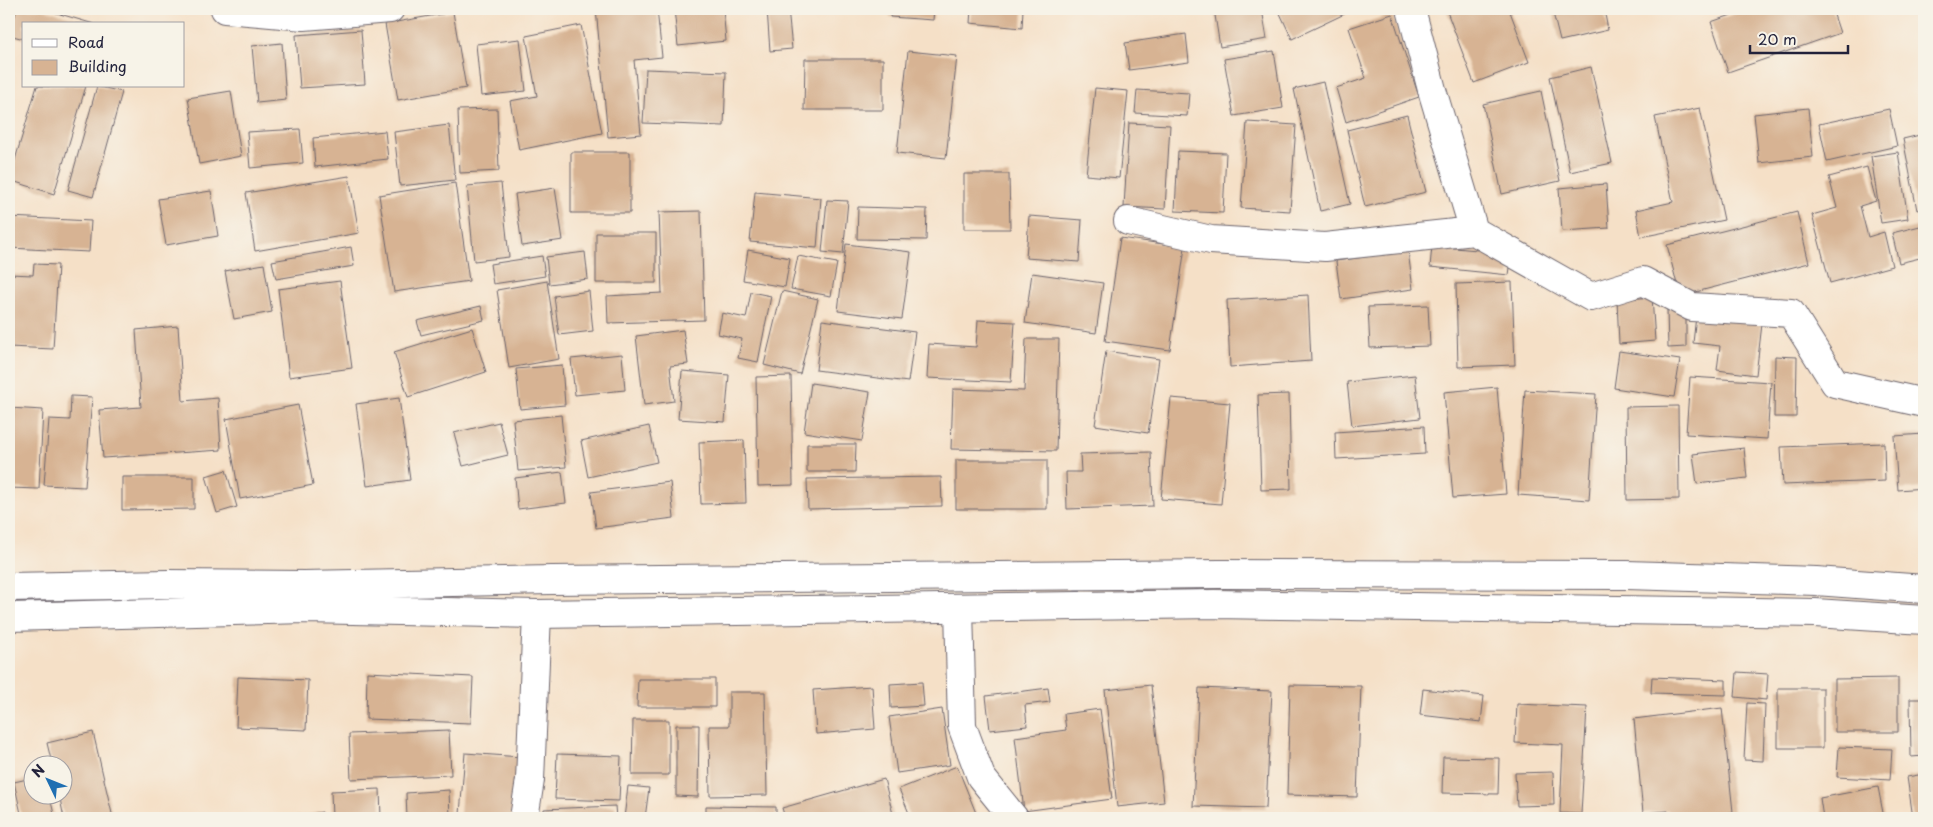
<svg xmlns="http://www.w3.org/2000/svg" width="1933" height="827" viewBox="0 0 1933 827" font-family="'Playpen Sans',sans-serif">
	<rect width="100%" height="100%" fill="#f7f3e8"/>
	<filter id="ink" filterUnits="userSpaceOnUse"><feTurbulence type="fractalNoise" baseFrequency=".02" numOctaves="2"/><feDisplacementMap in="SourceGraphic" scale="10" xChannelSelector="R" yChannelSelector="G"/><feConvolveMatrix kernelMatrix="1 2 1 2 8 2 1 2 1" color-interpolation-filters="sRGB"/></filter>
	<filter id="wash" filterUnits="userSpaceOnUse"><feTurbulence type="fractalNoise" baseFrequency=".0096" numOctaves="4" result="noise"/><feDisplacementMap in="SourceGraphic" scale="20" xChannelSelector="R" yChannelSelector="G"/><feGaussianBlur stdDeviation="1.12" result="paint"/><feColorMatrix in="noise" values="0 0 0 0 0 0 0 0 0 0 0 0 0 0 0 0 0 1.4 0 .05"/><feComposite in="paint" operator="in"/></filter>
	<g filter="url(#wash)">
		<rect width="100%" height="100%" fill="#f5e0c7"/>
		<g id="blocks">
			<path fill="#d7b393" d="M17,9H43L94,24H24V39L9,35Z
				M596,9H657L662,57L634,60L641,134L608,137Z
				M674,9H723L726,41L678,46Z
				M767,9H788L792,49L770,51Z
				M891,9H934L933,20L890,17Z
				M971,9H1023L1022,28L970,23Z
				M1214,9H1262L1267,39L1220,47Z
				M1278,9H1355L1292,39Z
				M1446,9H1509L1529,62L1474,83Z
				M1552,9H1604L1608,30L1560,41Z
				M1749,9H1832L1840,33L1728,72L1711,22Z
				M453,12L466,88L398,100L385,24Z
				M1392,14L1419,97L1346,122L1336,88L1366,78L1349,28Z
				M581,25L602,133L519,150L510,101L537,96L526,36Z
				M361,30L365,84L300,88L296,35Z
				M1186,34L1189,62L1129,70L1125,43Z
				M520,39L526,91L481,96L476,44Z
				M282,43L286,100L257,103L252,46Z
				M908,51L957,56L946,158L897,153Z
				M1274,51L1283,108L1234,116L1224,59Z
				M805,59H883V110H804Z
				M1591,67L1612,163L1570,172L1550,77Z
				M646,69L726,72L724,126L643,123Z
				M1323,82L1350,204L1320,211L1294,89Z
				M37,86H86L54,194L9,180Z
				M97,86L122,92L93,197L68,190Z
				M1095,88L1128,91L1119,178L1086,175Z
				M1137,90L1189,93L1187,116L1135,113Z
				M231,91L241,156L199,164L188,98Z
				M1541,91L1560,181L1502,194L1483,104Z
				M1700,108L1724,220L1641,237L1636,210L1673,202L1655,117Z
				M1808,108L1813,157L1759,163L1754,114Z
				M497,109L499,171L460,173L458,110Z
				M1889,109L1897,146L1827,162L1819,124Z
				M1407,115L1426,192L1365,207L1347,130Z
				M1247,122L1296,125L1290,211L1241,208Z
				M1129,123L1170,125L1165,209L1124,207Z
				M449,125L455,180L400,186L394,132Z
				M300,129L303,163L250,168L247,132Z
				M385,131L388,159L315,167L313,138Z
				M1924,134V208L1917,210L1903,139Z
				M1178,151L1226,153L1223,213L1175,211Z
				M571,152H630V213H571Z
				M1898,152L1908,219L1881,223L1871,156Z
				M1867,167L1876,201L1860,206L1868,237L1884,232L1892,266L1830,283L1812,215L1837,208L1829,177Z
				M964,174H1009L1010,229H964Z
				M349,176L359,233L255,251L246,193Z
				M455,183L469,281L394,292L379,195Z
				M501,183L509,257L474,261L467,186Z
				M1606,184L1609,228L1562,231L1559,188Z
				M555,188L563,240L522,246L515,194Z
				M211,191L218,236L166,245L158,199Z
				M755,192L821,198L817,248L750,242Z
				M827,200L848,201L843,254L822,252Z
				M858,207L927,209L926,240L857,239Z
				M701,211L704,320L608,323L607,296L662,293L659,212Z
				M1797,212L1809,263L1680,296L1667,245Z
				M1029,216L1082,220L1079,262L1026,258Z
				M9,217L91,221L89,252L9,248Z
				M1924,225V257L1899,263L1892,233Z
				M596,233H656V283H596Z
				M1120,238L1185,247L1170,350L1105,341Z
				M846,244L911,252L902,319L838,311Z
				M1432,246L1512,253L1509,275L1430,267Z
				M351,247L354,266L276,279L272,261Z
				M748,250L790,258L785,287L743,280Z
				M1408,251L1413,289L1341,299L1336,261Z
				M585,252L588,279L549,284L546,257Z
				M542,256L545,276L493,284L490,264Z
				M798,256L837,263L831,296L791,289Z
				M34,264L58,265L53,349L9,347V274L33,275Z
				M264,264L272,312L234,319L225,271Z
				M1032,273L1103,283L1096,333L1025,323Z
				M340,281L352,368L289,377L278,289Z
				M547,281L559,359L509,368L497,290Z
				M1512,282L1515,365L1458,367L1456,284Z
				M589,291L593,331L559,335L554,296Z
				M782,291L818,299L800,374L764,365Z
				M751,292L771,296L758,362L738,358L742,339L718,334L722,313L746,318Z
				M1308,295L1311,361L1230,367L1227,300Z
				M1652,297L1655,341L1619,344L1617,300Z
				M1428,305L1430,346L1370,348L1368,307Z
				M481,306L484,320L421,335L417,321Z
				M1667,309H1686V347L1668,348Z
				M1696,316L1762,324L1756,375L1717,370L1720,346L1693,343Z
				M822,320L915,332L908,382L816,370Z
				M978,320L1015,322L1011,382L927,378L929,344L976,347Z
				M178,326L183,401L218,398L221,450L103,458L99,410L141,407L136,330Z
				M472,328L486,372L408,397L394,352Z
				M683,330L688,364L670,366L674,401L644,405L636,336Z
				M1026,339H1059L1056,451L951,449L953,389L1024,391Z
				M1106,351L1159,359L1148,433L1095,425Z
				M1619,351L1680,360L1674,397L1614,388Z
				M622,354L625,390L575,395L571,359Z
				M1775,356L1797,357L1796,417H1774Z
				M562,365L565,405L520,409L516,369Z
				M682,371L729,375L725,422L678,419Z
				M1415,375L1420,418L1352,426L1347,382Z
				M791,376L793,485L758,486L756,377Z
				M1690,377L1771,382L1767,439L1686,434Z
				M811,383L870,392L862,441L804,432Z
				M1497,387L1506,494L1453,498L1444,392Z
				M1525,390L1596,394L1589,500L1518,495Z
				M1289,394L1291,489L1261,490L1258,395Z
				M71,396L92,397L85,487L44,485L49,419L70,420Z
				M399,398L410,480L367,486L356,404Z
				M1171,398L1230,403L1221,504L1161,499Z
				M298,405L313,485L240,499L226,419Z
				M1678,406L1679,499L1627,500L1626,407Z
				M9,408L43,410L39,489L9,488Z
				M561,415L566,467L518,471L513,420Z
				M499,422L508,455L463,466L454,433Z
				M649,426L657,462L588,477L581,441Z
				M1424,426L1425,454L1336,459L1335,432Z
				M1924,434V488L1898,490L1894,436Z
				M744,440L746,503L701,504L699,442Z
				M1884,443L1885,481L1783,485L1781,447Z
				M807,444H856L855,472H807Z
				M1744,448L1747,478L1697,484L1693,454Z
				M1151,452L1153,506L1067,509L1066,472H1081L1080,454Z
				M956,460H1047V509H956Z
				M226,470L237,507L217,513L206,476Z
				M562,472L566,503L518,509L515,478Z
				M122,477H194V509L122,510Z
				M941,477L942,506L808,509L807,479Z
				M670,482L674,518L596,528L591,492Z
				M367,672L473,677L471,723L366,719Z
				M1737,672L1768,674L1766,700L1735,697Z
				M238,677L308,680L306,730L236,727Z
				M1652,677L1726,680V695L1651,693Z
				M1898,678V732H1835V679Z
				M638,679H715V707H637Z
				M922,682L924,706L891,708L890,684Z
				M1151,685L1164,802L1117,807L1105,690Z
				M1290,685L1361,686L1357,797L1287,795Z
				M872,686L875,729L816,734L813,690Z
				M1048,688L1050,702L1025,705L1027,726L990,730L986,696Z
				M1199,688L1272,691L1266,808L1193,806Z
				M1778,688H1823V748H1778Z
				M1423,689L1484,696L1481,722L1420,715Z
				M729,692H765L767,795L710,796L709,726H729Z
				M1910,699H1924V756L1911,757Z
				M1747,703L1765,704L1763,761L1744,760Z
				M1517,704L1587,707L1581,814L1560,813L1563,745L1515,743Z
				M1722,708L1733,812L1678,818H1669L1668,811L1643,813L1634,719Z
				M942,709L950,765L897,773L889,717Z
				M1100,709L1112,799L1024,811L1015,737L1066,730L1064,714Z
				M633,720H669V775H632Z
				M676,725H699L698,797L676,796Z
				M449,730L451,775L351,779L349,734Z
				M93,732L113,818H64L59,794H62V764H52L47,743Z
				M1839,747L1892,749L1890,780L1837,777Z
				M465,753L521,757L516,818L460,814Z
				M557,754L621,756L619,801L555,799Z
				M1443,757L1499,758L1498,794L1442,793Z
				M957,766L978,818H911L899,789Z
				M1553,772L1554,805L1517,806L1515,773Z
				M1924,774V818H1913L1907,777Z
				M32,778V794H49L55,818H22L14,782Z
				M884,779L894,818H785L782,808Z
				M628,786L649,788L645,818H624Z
				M1878,787L1884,818H1823L1820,798Z
				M380,789L381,818H332L331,791Z
				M449,790L450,818H407L406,793Z
				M615,806L616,818H544V809Z
				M706,806L776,807V818H706Z
				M322,812L323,818H295L294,817Z"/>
		</g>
	</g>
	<g filter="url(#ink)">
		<use href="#blocks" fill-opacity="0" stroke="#6c646c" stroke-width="1"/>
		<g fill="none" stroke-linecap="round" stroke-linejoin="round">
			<defs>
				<path id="street" d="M225,9L304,16L390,9
					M1411,9L1432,90L1474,231L1591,297L1643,281L1692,307L1791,313L1835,383L1924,403
					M1128,221L1211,240L1325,247L1474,231
					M959,608L962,726L981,777L1014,818
					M524,818L530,780L537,614"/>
				<path id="primary" d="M9,587L168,584L304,585L552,580L1220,574L1627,575L1816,581L1924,589
					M9,617L306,609L537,614L1214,604L1815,613L1924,620"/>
			</defs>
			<use href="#street" stroke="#6c646c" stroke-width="30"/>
			<use href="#primary" stroke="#6c646c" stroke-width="30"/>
			<use href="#street" stroke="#fff" stroke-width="28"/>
			<use href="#primary" stroke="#fff" stroke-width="28"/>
		</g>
	</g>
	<rect width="1933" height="827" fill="none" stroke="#f7f3e8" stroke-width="30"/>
	<rect x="22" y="22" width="162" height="65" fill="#f7f3e8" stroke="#a29fa3"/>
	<rect x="32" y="39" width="25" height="8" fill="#ffffff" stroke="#a29fa3"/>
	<text x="68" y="48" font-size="15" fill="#22223b">Road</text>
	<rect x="32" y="60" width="25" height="15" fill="#d7b393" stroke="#a29fa3"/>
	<text x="68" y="72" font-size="15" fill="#22223b">Building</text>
	<g transform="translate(48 780) rotate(313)"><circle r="24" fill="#f7f3e8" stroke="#a29fa3"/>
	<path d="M0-4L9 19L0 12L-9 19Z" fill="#1f6fb2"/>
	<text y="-8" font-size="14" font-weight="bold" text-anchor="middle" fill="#22223b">N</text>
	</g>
	<path d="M1750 45v8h98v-8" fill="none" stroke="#22223b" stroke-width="2.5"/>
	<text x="1758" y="45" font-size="15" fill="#22223b" stroke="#f7f3e8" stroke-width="4" paint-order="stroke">20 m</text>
</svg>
